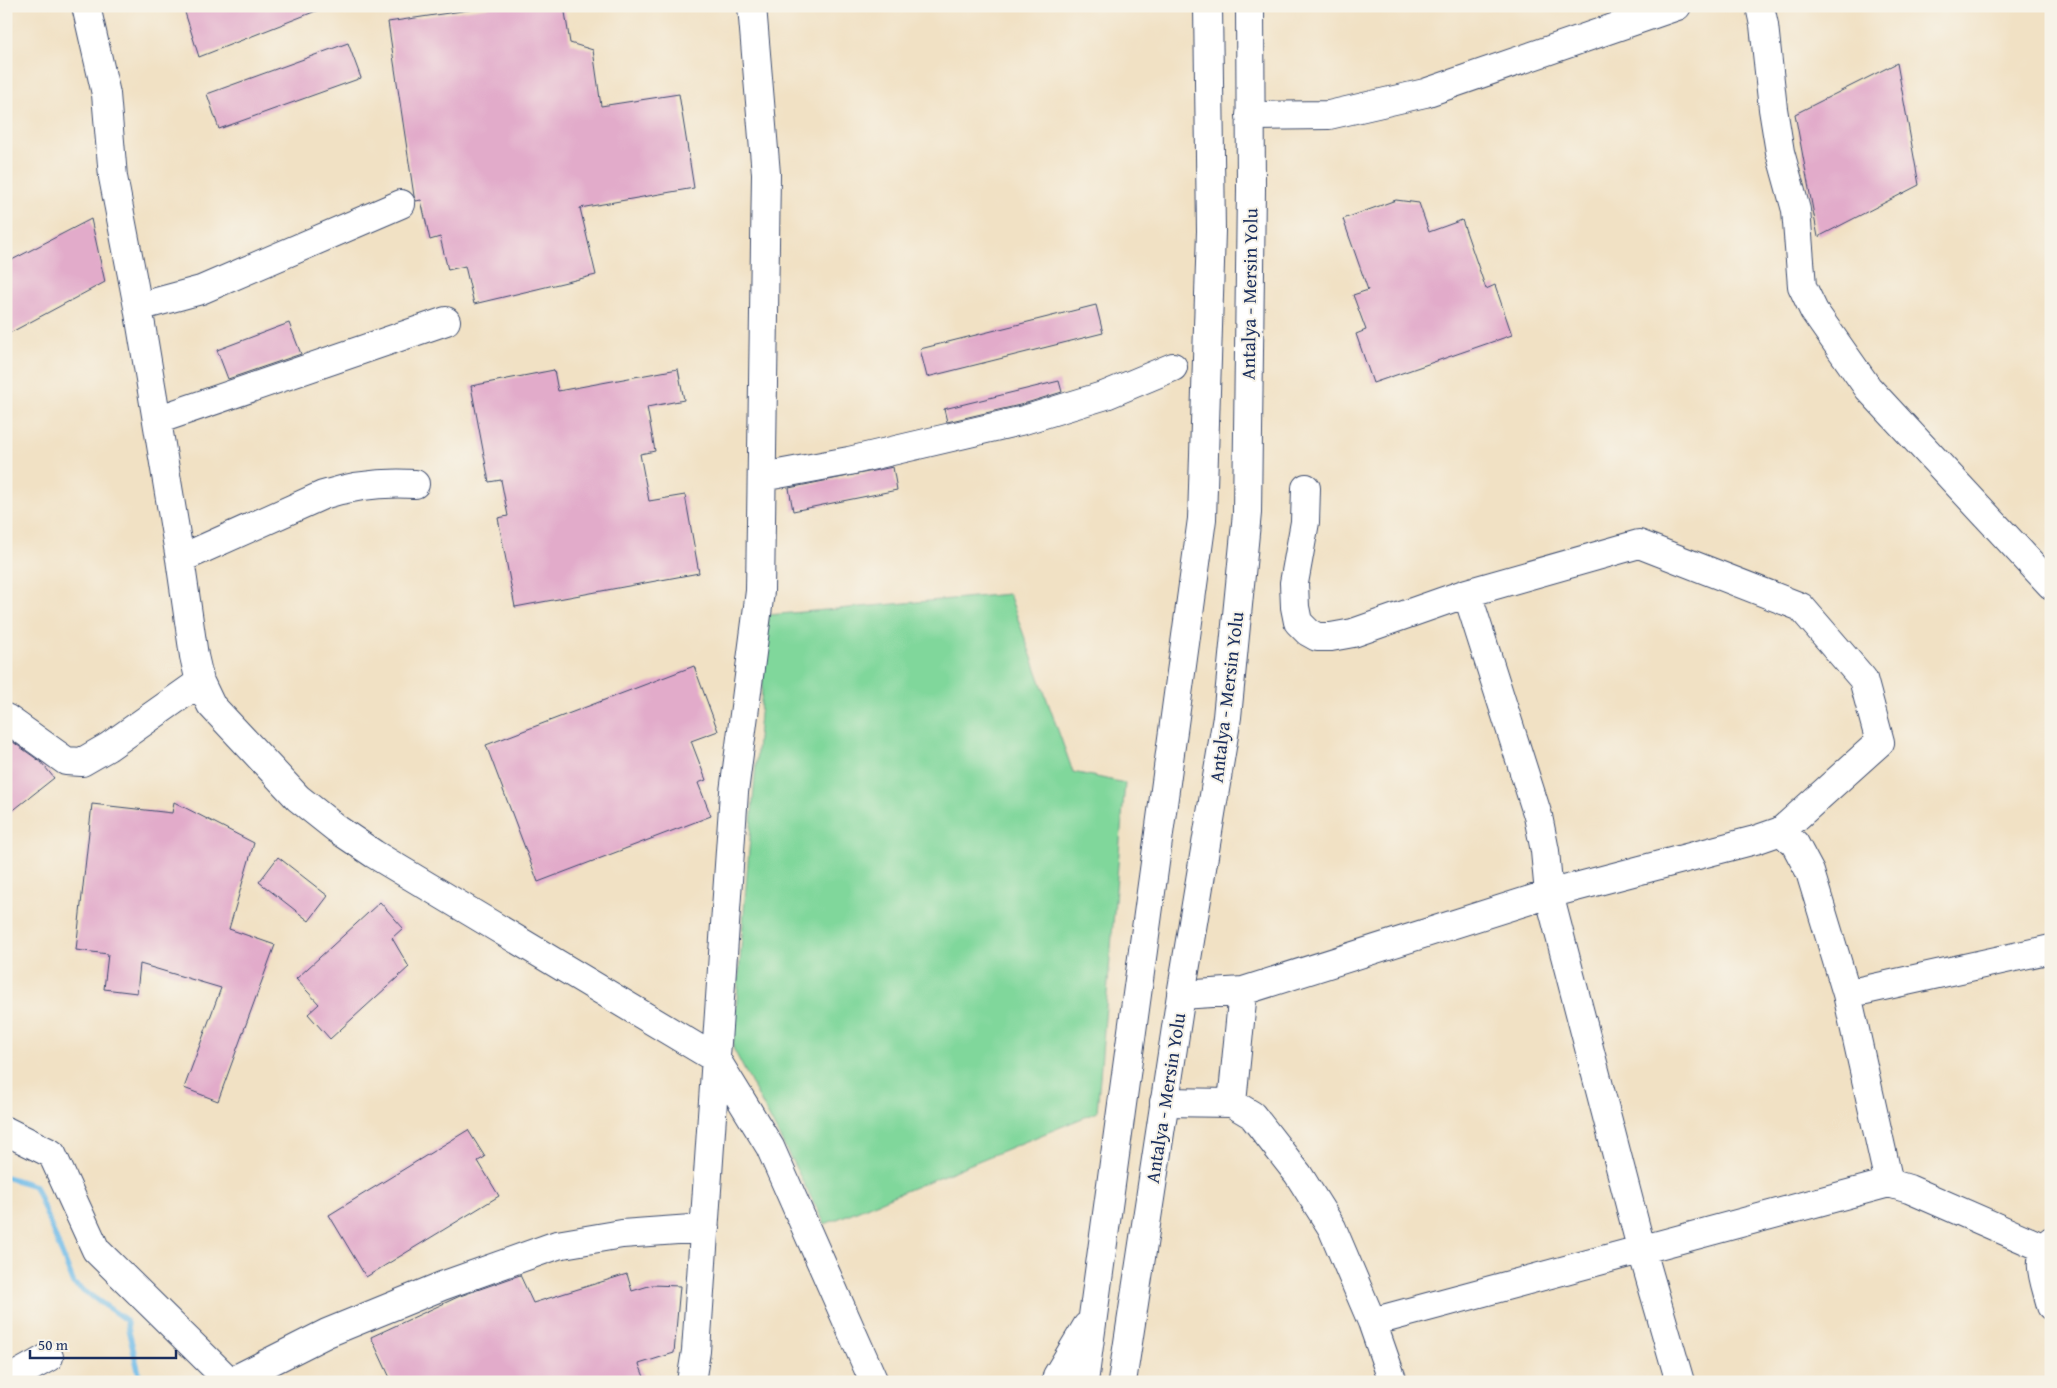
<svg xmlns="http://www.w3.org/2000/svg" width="2057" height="1388" viewBox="0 0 2057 1388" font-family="'Gentium Book Plus',serif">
	<rect width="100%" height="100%" fill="#f7f3e8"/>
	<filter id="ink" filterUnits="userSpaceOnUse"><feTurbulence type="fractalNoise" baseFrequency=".02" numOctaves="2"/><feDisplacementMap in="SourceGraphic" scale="10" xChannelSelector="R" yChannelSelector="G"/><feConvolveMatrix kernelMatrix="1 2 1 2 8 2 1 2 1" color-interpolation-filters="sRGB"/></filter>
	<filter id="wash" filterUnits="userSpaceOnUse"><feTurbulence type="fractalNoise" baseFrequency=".0096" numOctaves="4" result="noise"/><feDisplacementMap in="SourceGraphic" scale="20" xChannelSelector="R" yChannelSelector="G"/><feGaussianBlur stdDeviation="1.12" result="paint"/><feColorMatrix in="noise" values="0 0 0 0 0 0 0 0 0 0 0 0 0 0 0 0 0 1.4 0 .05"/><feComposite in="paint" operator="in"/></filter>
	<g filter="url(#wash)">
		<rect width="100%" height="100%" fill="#f1e1c4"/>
		<path fill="#80d79b" stroke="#4e837c" d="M1009,594L1073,772L1125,783L1097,1112L825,1224L733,1048L768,615Z"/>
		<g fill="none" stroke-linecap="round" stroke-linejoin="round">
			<path stroke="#70bce9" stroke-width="5.5" d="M6,1177L35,1186L74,1284L126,1320L141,1382"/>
		</g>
		<g id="blocks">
			<path fill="#e2abca" d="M183,6H326V7L199,57Z
				M496,6H564L570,43L593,50L601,106L679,94L694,188L580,208L596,275L474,304L465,266L448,270L440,237L430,240L421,200L416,201L414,196L388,22Z
				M348,43L361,78L219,129L207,94Z
				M1897,63L1919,185L1818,237L1795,114Z
				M1396,200L1419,203L1429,232L1462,220L1486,289L1495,285L1512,335L1373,383L1356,334L1366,330L1353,295L1368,290L1343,219Z
				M91,219L105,282L6,335V263Z
				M1096,305L1103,333L927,377L920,349Z
				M289,323L301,354L228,379L217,350Z
				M678,369L684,400L647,407L655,451L640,454L649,501L685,495L699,573L515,607L498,518L508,516L501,480L489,482L471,386L554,370L558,391Z
				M1059,381L1062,392L1020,405L947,422L944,409Z
				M893,467L897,490L793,511L789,488Z
				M694,666L718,731L691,741L706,780L698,783L711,816L538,882L486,745Z
				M6,737L41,762L54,778L6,816Z
				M174,802L254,843L229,929L275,945L218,1101L184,1088L221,988L140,964L137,993L104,989L108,954L76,950L92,804L172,813Z
				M278,857L328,896L309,921L259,882Z
				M380,902L403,928L392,938L409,967L330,1039L308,1014L319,1004L296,979Z
				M468,1130L485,1157L478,1161L499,1196L366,1277L329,1215Z
				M627,1274L632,1291L652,1285L680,1286L674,1353L639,1364L646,1382H392L371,1337L460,1296L520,1275L533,1303Z"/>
		</g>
	</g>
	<g filter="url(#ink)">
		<use href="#blocks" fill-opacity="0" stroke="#3b4a6d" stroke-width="1"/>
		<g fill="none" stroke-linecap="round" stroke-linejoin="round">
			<defs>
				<path id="minor" d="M86,6L106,94L113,177L138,307L180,559L194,656L200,682L211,705L298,798L337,829L374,854L716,1059L770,1147L874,1382
					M1760,6L1764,25L1773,109L1780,152L1796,210L1802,286L1814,311L1868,388L2051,585
					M1250,116L1329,115L1425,93L1677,6
					M138,307L201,290L401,204
					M157,420L446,321
					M762,477L849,461L1024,420L1106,395L1173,367
					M1306,488L1305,522L1294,583L1295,607L1298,622L1308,632L1317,637H1331L1353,633L1467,593
					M180,559L323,495C354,485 383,482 415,484
					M6,718L66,761L82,762L108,747L200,682
					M1847,994L1889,1183
					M1181,995L1243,991L1549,894L1755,840L1781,831L1795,844L1810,872L1847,994L2051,949
					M1164,1102L1232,1103L1252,1115L1298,1174L1332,1228L1372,1322L1393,1382
					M1232,1103L1243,991
					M6,1131L52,1154L96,1250L230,1382
					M2051,1241C2033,1259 2046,1284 2051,1306
					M1372,1322L1889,1183L1909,1189L2044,1248
					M6,1381L49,1357
					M230,1382L327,1333L442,1286L557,1245L622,1234L705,1228
					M691,1382L696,1351L734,792L760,591L766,174L752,6
					M1680,1382L1639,1240L1549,894L1545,851L1538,816L1467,593L1639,544L1801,607L1863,679L1880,742L1781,831"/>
				<path id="highway" d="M1056,1382L1057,1376L1087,1326
					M1084,1382L1202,519L1211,231L1208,6
					M1122,1382L1181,995L1227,717L1247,513L1251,189L1250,6"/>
			</defs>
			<use href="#minor" stroke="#3b4a6d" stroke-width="30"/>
			<use href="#highway" stroke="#3b4a6d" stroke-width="30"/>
			<use href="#minor" stroke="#fff" stroke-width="28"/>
			<use href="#highway" stroke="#fff" stroke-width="28"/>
		</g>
	</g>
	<g text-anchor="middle" stroke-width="4" stroke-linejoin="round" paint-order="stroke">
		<g font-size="19" fill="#1b2f5e" stroke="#f7f3e8">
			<text transform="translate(1249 294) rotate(-89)" y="7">Antalya - Mersin Yolu</text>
			<text transform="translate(1226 697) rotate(-83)" y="7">Antalya - Mersin Yolu</text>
			<text transform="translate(1165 1098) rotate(-81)" y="7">Antalya - Mersin Yolu</text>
		</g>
	</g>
	<rect width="2057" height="1388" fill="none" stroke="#f7f3e8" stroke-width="25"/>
	<path d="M30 1350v8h146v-8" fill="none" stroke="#1b2f5e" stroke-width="2.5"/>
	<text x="38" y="1350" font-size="15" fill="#1b2f5e" stroke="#f7f3e8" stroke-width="4" paint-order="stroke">50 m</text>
</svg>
